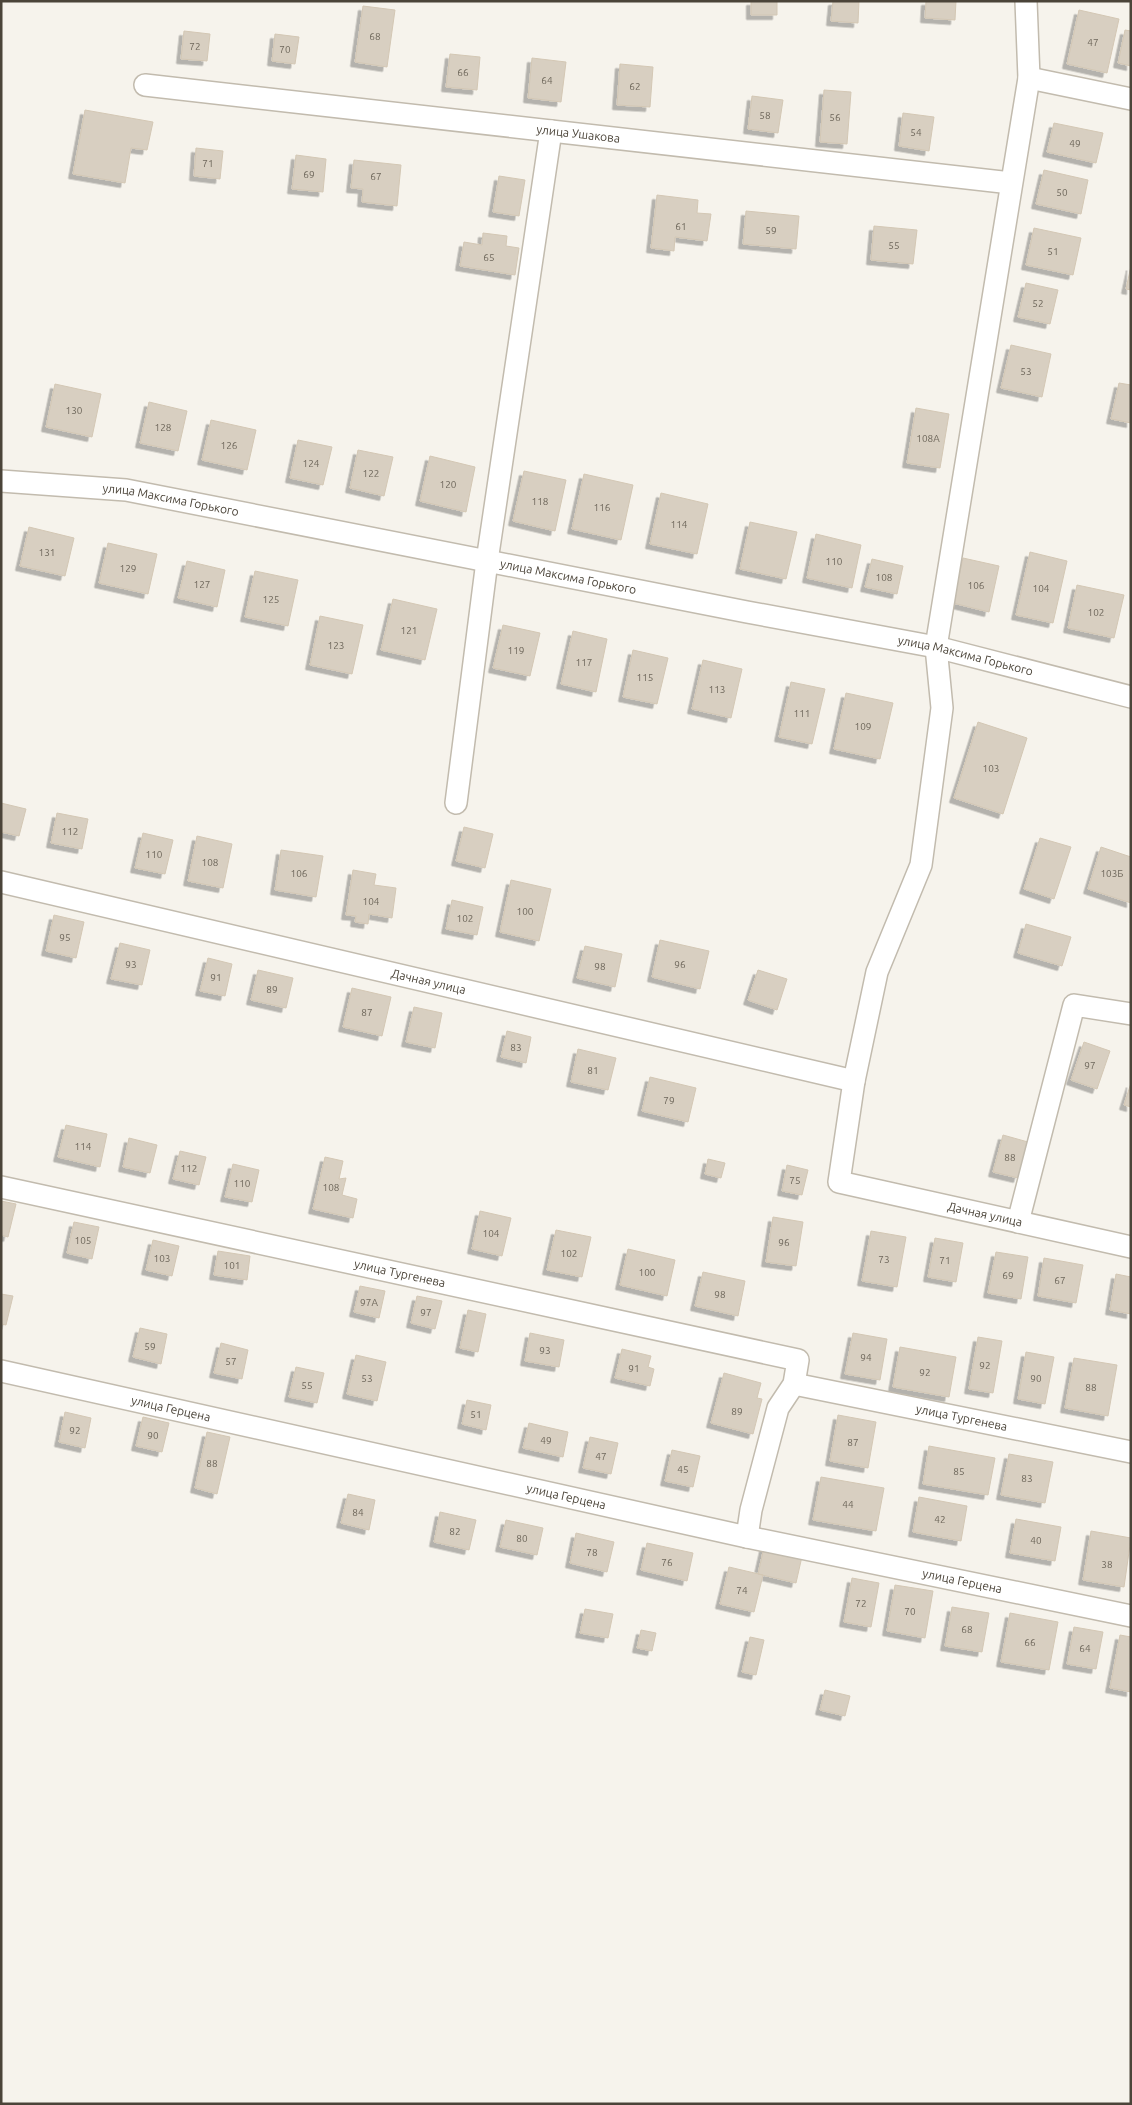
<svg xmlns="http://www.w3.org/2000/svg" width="1132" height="2105" viewBox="0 0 1132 2105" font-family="Ubuntu,sans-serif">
	<defs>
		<filter id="shadow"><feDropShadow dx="-4.5" dy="4.5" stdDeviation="0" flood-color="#0004"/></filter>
	</defs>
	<rect width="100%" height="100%" fill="#f6f3ec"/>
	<path fill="#d8cfc1" stroke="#d3c7b4" filter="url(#shadow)" d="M751,1H777V15H751Z
		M833,1H859L858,23L831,21Z
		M926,1H956L955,20L925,18Z
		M363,6L395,10L387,67L355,62Z
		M1079,10L1119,19L1107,73L1067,64Z
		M1125,30L1131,31V66L1118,63Z
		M184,31L210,34L207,61L181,59Z
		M275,34L299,37L295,64L272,61Z
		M450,54L480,57L477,90L446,87Z
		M532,58L566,62L561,102L528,98Z
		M620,64L653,67L650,107L617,105Z
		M824,90L851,92L847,144L820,142Z
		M752,96L783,100L778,133L748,129Z
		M85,110L153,122L147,150L131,148L125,183L73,174Z
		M903,113L934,117L929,151L899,146Z
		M1054,123L1103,133L1096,163L1047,152Z
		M196,148L223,151L220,179L194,176Z
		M296,155L326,159L323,192L292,189Z
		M354,160L401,165L397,206L362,202L363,189L351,188Z
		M1044,170L1088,180L1081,214L1036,204Z
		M499,176L525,180L519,216L493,212Z
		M657,195L698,200L697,213L711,214L707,241L675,237L674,251L651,248Z
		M746,211L799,216L796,249L743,244Z
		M874,226L917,230L913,264L871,260Z
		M1034,228L1081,238L1073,275L1026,265Z
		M483,233L507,236L506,246L519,248L515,275L460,266L464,242L482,245Z
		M1131,266V290L1126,289Z
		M1026,283L1058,290L1050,324L1018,317Z
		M1011,345L1051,354L1042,397L1001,388Z
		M1119,383L1131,385V423L1111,419Z
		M55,384L101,394L92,437L46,427Z
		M149,402L187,411L178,451L140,443Z
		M916,408L949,414L940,468L907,463Z
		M211,420L256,430L247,470L202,460Z
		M298,440L332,447L323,485L290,478Z
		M358,450L393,457L384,496L350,488Z
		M430,456L475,467L466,512L420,501Z
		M524,471L566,480L555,531L513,521Z
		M584,474L633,485L621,540L572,529Z
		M661,493L708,504L697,554L650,544Z
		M750,522L797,532L786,579L740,569Z
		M29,527L74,538L65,576L20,566Z
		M816,534L861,545L852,588L807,578Z
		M108,543L157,554L148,594L99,583Z
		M1030,552L1067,561L1053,623L1016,615Z
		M963,558L999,566L989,612L953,603Z
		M872,559L903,566L897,594L865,587Z
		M187,561L225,570L217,607L178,598Z
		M255,571L298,580L288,626L245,617Z
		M1077,585L1124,595L1114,638L1068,628Z
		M393,599L437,609L425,660L381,650Z
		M320,616L363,625L352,674L310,665Z
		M503,625L540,633L530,676L493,668Z
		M573,631L607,639L596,692L561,684Z
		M633,650L668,658L657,704L623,697Z
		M703,660L742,669L731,718L692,709Z
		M791,682L825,689L812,744L779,737Z
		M846,693L893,703L880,759L834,749Z
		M978,722L1027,738L1003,814L954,798Z
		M1,803L26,809L19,836L1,832Z
		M57,813L88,819L82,849L51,843Z
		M464,827L493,834L485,868L456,861Z
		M143,833L173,840L165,874L135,868Z
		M197,836L232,844L223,888L188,881Z
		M1040,838L1071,847L1054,899L1024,889Z
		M1101,847L1131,857V903L1088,889Z
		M281,850L323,856L316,897L275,890Z
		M353,870L376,874L374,885L396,888L392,918L369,914L368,924L355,922L356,916L346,915Z
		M511,880L551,889L539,941L500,932Z
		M452,900L483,907L477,935L446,929Z
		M54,915L84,922L76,958L46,951Z
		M1026,924L1071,937L1062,966L1018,953Z
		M660,940L709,951L700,989L652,977Z
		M120,943L150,950L142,985L111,979Z
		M585,946L622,954L615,987L577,978Z
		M208,958L232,964L225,996L200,991Z
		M258,970L293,978L286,1008L251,1000Z
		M758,970L787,979L777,1010L748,1000Z
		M352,988L391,997L382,1036L343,1027Z
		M414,1007L442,1013L435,1048L406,1042Z
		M507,1031L531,1037L526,1063L501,1057Z
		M1084,1042L1110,1051L1097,1089L1071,1080Z
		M578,1049L616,1058L608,1090L571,1082Z
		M650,1077L696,1088L688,1122L642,1111Z
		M1131,1083V1107L1124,1105Z
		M66,1125L107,1134L100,1167L58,1157Z
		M1003,1135L1028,1142L1018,1178L993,1172Z
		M129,1138L157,1145L150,1173L123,1167Z
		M180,1151L206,1157L199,1185L173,1179Z
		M325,1157L343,1161L339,1179L346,1178L342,1195L357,1199L353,1218L313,1209Z
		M708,1159L725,1163L721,1178L705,1174Z
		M233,1164L259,1170L252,1202L225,1197Z
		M787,1165L808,1170L802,1195L782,1191Z
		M1,1201L16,1204L8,1237L1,1235Z
		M480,1211L511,1218L502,1256L472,1249Z
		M773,1217L803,1222L796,1266L766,1262Z
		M74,1222L99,1227L92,1259L67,1253Z
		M556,1230L591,1237L582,1277L547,1270Z
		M871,1231L906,1237L897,1287L862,1281Z
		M935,1238L963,1243L956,1282L928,1277Z
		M153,1240L179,1246L172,1276L146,1270Z
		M628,1249L675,1260L667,1296L620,1285Z
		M218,1251L250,1256L247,1280L214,1275Z
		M996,1252L1028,1257L1021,1299L988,1293Z
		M1044,1258L1083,1265L1076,1303L1038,1296Z
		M703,1272L745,1281L738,1316L695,1306Z
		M1116,1274L1131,1277V1314L1110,1310Z
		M360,1286L385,1291L379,1318L354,1312Z
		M1,1294L13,1296L6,1325L1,1324Z
		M417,1296L442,1301L435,1329L411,1323Z
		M468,1310L486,1314L478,1352L460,1348Z
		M140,1328L167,1334L161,1364L133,1357Z
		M530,1333L564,1340L559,1367L525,1361Z
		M853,1333L887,1339L880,1380L845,1374Z
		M978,1337L1002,1341L993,1393L969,1389Z
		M221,1343L248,1350L242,1379L214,1373Z
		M900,1347L956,1357L949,1397L893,1387Z
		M622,1349L651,1356L648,1367L654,1369L650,1386L615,1378Z
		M1026,1352L1054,1357L1045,1404L1018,1399Z
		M356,1355L386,1362L377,1401L347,1394Z
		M1074,1358L1117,1365L1108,1416L1065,1408Z
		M296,1367L324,1373L317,1403L289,1397Z
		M724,1373L761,1383L757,1398L762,1399L753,1434L711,1423Z
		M467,1400L491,1405L486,1430L462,1424Z
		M65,1412L91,1418L85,1448L59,1442Z
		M838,1415L876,1422L868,1468L830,1461Z
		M143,1417L169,1423L162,1452L136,1446Z
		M529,1423L568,1432L563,1457L523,1448Z
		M207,1432L230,1437L217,1494L195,1488Z
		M590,1437L618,1443L611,1474L583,1468Z
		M929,1446L995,1458L988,1495L923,1484Z
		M672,1450L700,1456L693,1487L665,1481Z
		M1009,1454L1053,1462L1045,1503L1001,1495Z
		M821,1477L884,1488L876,1531L813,1520Z
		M348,1494L375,1500L369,1530L341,1523Z
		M919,1497L967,1506L961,1541L913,1532Z
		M440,1512L476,1520L469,1550L434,1542Z
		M1016,1519L1061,1527L1055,1561L1010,1553Z
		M506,1520L543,1528L537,1555L500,1547Z
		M1091,1531L1131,1538L1124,1587L1083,1580Z
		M576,1533L614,1542L607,1572L570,1563Z
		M647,1543L693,1553L687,1581L641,1570Z
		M765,1543L803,1552L796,1583L758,1574Z
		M729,1567L763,1575L754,1612L720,1604Z
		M852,1578L879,1583L871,1627L844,1622Z
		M895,1585L933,1591L925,1638L887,1631Z
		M952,1607L989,1613L982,1652L945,1646Z
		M585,1609L613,1614L608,1638L580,1633Z
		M1010,1613L1058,1622L1049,1670L1001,1662Z
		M1074,1627L1103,1632L1096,1669L1067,1664Z
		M641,1630L656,1633L652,1651L637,1648Z
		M1120,1635L1131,1637V1692L1110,1688Z
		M750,1637L764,1640L756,1675L742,1672Z
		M825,1690L850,1696L845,1716L820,1710Z"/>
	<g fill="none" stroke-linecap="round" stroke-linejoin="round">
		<defs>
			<g id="minor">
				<path id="s1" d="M1026,1L1029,78L936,647L942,708L921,865L877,972L854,1081L839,1182L1131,1247"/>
				<path d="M1029,78L1131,99"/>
				<path id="s2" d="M145,85L1011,183"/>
				<path id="s3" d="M1,481L126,490L747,612L936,647L1131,697"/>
				<path d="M456,803L487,561L551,131"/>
				<path id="s4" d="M1,882L854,1081"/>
				<path id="s5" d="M1,1187L798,1360L794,1384L778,1408L751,1510L747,1537"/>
				<path d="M1018,1222L1074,1005L1131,1014"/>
				<path id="s6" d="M1,1371L747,1537L1131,1616"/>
				<path id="s7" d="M794,1384L1131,1452"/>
			</g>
		</defs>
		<use href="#minor" stroke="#c2bbae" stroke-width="24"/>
		<use href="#minor" stroke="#fff" stroke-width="21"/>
	</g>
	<g text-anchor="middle" stroke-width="5" stroke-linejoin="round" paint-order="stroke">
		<g font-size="10" fill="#6e675b">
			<text x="375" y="40">68</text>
			<text x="1093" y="46">47</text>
			<text x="195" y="50">72</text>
			<text x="285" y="53">70</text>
			<text x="463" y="76">66</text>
			<text x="547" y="84">64</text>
			<text x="635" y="90">62</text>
			<text x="765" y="119">58</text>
			<text x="835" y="121">56</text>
			<text x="916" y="136">54</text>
			<text x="1075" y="147">49</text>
			<text x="208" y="167">71</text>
			<text x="309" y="178">69</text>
			<text x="376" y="180">67</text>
			<text x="1062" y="196">50</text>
			<text x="681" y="230">61</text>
			<text x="771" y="234">59</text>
			<text x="894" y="249">55</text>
			<text x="1053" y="255">51</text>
			<text x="489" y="261">65</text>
			<text x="1038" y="307">52</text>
			<text x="1026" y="375">53</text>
			<text x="74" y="414">130</text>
			<text x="163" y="431">128</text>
			<text x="928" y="442">108А</text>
			<text x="229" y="449">126</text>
			<text x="311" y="467">124</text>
			<text x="371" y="477">122</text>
			<text x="448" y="488">120</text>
			<text x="540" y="505">118</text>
			<text x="602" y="511">116</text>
			<text x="679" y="528">114</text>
			<text x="47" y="556">131</text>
			<text x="834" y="565">110</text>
			<text x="128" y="572">129</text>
			<text x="884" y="581">108</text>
			<text x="202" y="588">127</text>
			<text x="976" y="589">106</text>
			<text x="1041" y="592">104</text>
			<text x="271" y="603">125</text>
			<text x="1096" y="616">102</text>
			<text x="409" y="634">121</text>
			<text x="336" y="649">123</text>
			<text x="516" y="654">119</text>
			<text x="584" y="666">117</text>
			<text x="645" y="681">115</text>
			<text x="717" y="693">113</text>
			<text x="802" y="717">111</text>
			<text x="863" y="730">109</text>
			<text x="991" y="772">103</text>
			<text x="70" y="835">112</text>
			<text x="154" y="858">110</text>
			<text x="210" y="866">108</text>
			<text x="299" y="877">106</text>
			<text x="1112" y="877">103Б</text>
			<text x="371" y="905">104</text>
			<text x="525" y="915">100</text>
			<text x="465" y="922">102</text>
			<text x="65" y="941">95</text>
			<text x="131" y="968">93</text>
			<text x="680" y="968">96</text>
			<text x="600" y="970">98</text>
			<text x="216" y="981">91</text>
			<text x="272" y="993">89</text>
			<text x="367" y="1016">87</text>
			<text x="516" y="1051">83</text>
			<text x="1090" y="1069">97</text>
			<text x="593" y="1074">81</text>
			<text x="669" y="1104">79</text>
			<text x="83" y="1150">114</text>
			<text x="1010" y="1161">88</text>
			<text x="189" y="1172">112</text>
			<text x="795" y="1184">75</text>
			<text x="242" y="1187">110</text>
			<text x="331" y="1191">108</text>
			<text x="491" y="1237">104</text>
			<text x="83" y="1244">105</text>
			<text x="784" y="1246">96</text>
			<text x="569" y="1257">102</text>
			<text x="162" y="1262">103</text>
			<text x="884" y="1263">73</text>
			<text x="945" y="1264">71</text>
			<text x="232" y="1269">101</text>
			<text x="647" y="1276">100</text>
			<text x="1008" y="1279">69</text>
			<text x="1060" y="1284">67</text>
			<text x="720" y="1298">98</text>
			<text x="369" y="1306">97А</text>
			<text x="426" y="1316">97</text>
			<text x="150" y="1350">59</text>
			<text x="545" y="1354">93</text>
			<text x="866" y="1361">94</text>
			<text x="231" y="1365">57</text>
			<text x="985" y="1369">92</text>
			<text x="634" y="1372">91</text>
			<text x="925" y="1376">92</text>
			<text x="367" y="1382">53</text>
			<text x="1036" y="1382">90</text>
			<text x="307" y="1389">55</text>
			<text x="1091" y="1391">88</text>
			<text x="737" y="1415">89</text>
			<text x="476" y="1418">51</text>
			<text x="75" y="1434">92</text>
			<text x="153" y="1439">90</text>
			<text x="546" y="1444">49</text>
			<text x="853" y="1446">87</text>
			<text x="601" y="1460">47</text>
			<text x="212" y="1467">88</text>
			<text x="683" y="1473">45</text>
			<text x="959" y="1475">85</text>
			<text x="1027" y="1482">83</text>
			<text x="848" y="1508">44</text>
			<text x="358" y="1516">84</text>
			<text x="940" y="1523">42</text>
			<text x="455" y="1535">82</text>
			<text x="522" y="1542">80</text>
			<text x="1036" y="1544">40</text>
			<text x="592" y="1556">78</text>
			<text x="667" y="1566">76</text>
			<text x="1107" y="1568">38</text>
			<text x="742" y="1594">74</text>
			<text x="861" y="1607">72</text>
			<text x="910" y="1615">70</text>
			<text x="967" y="1633">68</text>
			<text x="1030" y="1646">66</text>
			<text x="1085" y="1652">64</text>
		</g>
		<g font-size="12" fill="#4b4439" stroke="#fff">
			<text dy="4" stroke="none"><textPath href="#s2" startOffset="436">улица Ушакова</textPath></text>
			<text dy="4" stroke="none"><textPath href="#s3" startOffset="171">улица Максима Горького</textPath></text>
			<text dy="4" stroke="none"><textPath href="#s3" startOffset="576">улица Максима Горького</textPath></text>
			<text dy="4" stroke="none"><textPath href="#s3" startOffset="981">улица Максима Горького</textPath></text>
			<text dy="4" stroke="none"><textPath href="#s4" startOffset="439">Дачная улица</textPath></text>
			<text dy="4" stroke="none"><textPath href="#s1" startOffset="1352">Дачная улица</textPath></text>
			<text dy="4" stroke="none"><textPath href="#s5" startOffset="408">улица Тургенева</textPath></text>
			<text dy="4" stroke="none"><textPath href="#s6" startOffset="174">улица Герцена</textPath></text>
			<text dy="4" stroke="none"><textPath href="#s7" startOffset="171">улица Тургенева</textPath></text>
			<text dy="4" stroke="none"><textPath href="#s6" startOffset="579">улица Герцена</textPath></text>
			<text dy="4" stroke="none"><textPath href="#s6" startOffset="984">улица Герцена</textPath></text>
		</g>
	</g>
	<rect width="1132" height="2105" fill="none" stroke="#4b4439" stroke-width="5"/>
</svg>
